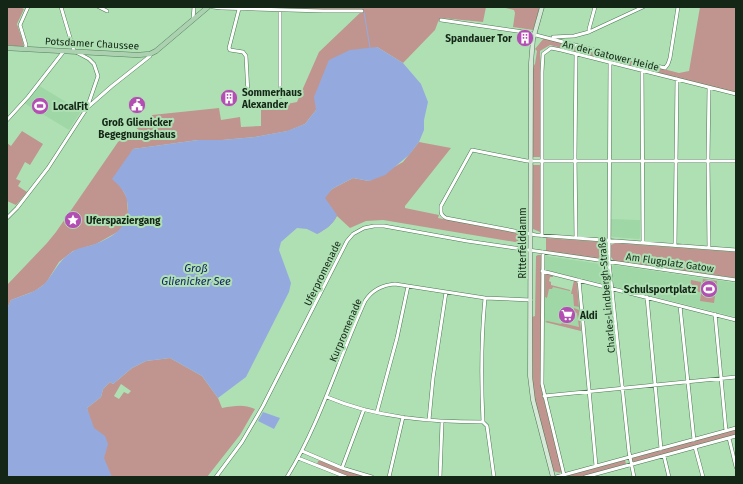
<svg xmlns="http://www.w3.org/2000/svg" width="743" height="484" viewBox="0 0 743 484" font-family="'Fira Sans',sans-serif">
	<rect width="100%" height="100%" fill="#afe0b4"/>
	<path fill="#a0d7a6" d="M38,85L81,111L69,130L24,103Z
		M611,219L640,220V238L639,239L613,237L611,236Z
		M546,256L607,265L608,266L610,284L609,285L546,270L545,268V257Z
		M613,265L736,283V317L615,287L614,285L612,267Z
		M545,284L578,292L581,331L545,322Z"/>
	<path fill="#c0958f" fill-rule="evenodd" d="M7,7H20L24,9L17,24L22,39L24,47L7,45Z
		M214,7H486L483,22L441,18L438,22L435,30L403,63L377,47L316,110L305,124L288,131L255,137L222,140H198L133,149L121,187L127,198L128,214L121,230L96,244L73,251L59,262L46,283L35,291L11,300L7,309V285L47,243L56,232L118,142L130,134L139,130L131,124L136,117L142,121L151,119L152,115L219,108L221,120L240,117L241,127L261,126V109L297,102L319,52L362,11L222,9V8Z
		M501,7H540L533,30L513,27L515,13L514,10Z
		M700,7H736V93L550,45L540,51L541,156L540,157H532V74L534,65L535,64L537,51L535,49L544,38L679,73L689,71Z
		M22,131L43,144L30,165L25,162L16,179L21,181L18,186L27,192L16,205L7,201V143L11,146Z
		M419,142L451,148L405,206V208L439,215L438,218L527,235L526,246L521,247V243L383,220L366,221L350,228L337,216C332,225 326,229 317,234L316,206L332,189L353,178L369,181L403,162Z
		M532,165H540L541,166L540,232L533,229Z
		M546,238L603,242L606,245V255L602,259L546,251Z
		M615,243L736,252V278L614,261L611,257V245Z
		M538,255H541V388L562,471L560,473L553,471L538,417L533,390L532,317L535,316L536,256Z
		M546,273L553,275V277H550L549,281L551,282V285L570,290V291L553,287L552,289H549L547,298L545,297V274Z
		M703,279L717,281L714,303L700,301Z
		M574,280L577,282L579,307L574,306L573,294H571Z
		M691,280L701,282L700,292L690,291Z
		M574,308L579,310L581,331L545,322L547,321L561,324L562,323L579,327L577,313L573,312Z
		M170,358L202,376L218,398L222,408C235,406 243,404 255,409L240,435L207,477H108L93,438L87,408L101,397L103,389L110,382L113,384L132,368L146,361ZM121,384L131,391L128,394L124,392L119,399L114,396Z
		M736,429V435L634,462L632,461V458L636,457Z
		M625,460L626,464L580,477H561Z
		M318,461H321L366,477H349L317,465Z"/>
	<path fill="#94aadf" d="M377,47L403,63L421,84L428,102L424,120V130L419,142L409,155L385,175L369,181L353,178L332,189L325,198L337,215C333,225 326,229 317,234L307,229L297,228L281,242L279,250L291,283L289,292L246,377L218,398L202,376L170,358L146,361L132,368L113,384L110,382L103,389L101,397L87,408L94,428L105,436L108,444L104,458L112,477H7V309L11,300C23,295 38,292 46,282C56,270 59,260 72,252C79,247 88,247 95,244C112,238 129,227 128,208C127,194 123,189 112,179L133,149L198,140H222L255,137L287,131L305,124L316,110L314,97L329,60L350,50Z
		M263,412L280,418L274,429L258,421Z"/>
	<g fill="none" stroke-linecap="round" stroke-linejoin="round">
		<path stroke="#94aadf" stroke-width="1" d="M364,12L370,48"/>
		<defs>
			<path id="minor" d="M99,7L107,11
				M213,7L221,8
				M222,8L323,11H362
				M239,9L229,48L230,50L243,52L246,56L248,94
				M280,10V97
				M193,19L194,7
				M441,20L524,32L665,68L668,64L670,58L678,7
				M589,32V29L595,7
				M553,37L574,36L589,32L643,7
				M25,49L26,45L20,25L28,7
				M576,54L575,156L576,238
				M610,63L609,262L629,452L634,477
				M642,71L643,243
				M709,88L708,160L709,248
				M88,107L112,86L150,56V54
				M7,120L28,97L64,51
				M736,161H527L472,150L441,206C441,212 440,215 446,218L536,235L736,250
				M7,218L17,208L48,168L87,108L98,76L94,64L89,59L74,51L61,7
				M542,236V72L543,54L551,48L561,50L736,94
				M675,245L677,79
				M543,252L542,384L564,475
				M542,271L736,320
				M579,280L596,466
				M647,297L661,449
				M485,298C481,340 481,380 483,422L487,426L494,477
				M680,306L694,440
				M715,314L726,431
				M544,396L736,377
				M327,397C376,418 431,422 483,422
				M377,412L397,338L408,286
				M429,420L433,378L446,292
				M729,438L736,467
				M695,447L703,477
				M302,451L342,468L372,477
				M664,456L669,477
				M298,458L346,477
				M342,468L364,409
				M216,477L242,442L263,406L347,241L353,234L364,228L374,226H384L467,241L736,280
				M287,477C321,422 338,360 365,301C372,290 382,285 395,284L485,298L531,300
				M389,477L403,417
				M440,477L442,422
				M556,477L736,428
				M585,477L736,436"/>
			<path id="secondary" d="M542,7L533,39L531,63L530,376L533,400L553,477"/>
			<path id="primary" d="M7,48L137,55L150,54L156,51L208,7"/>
		</defs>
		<use href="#minor" stroke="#4b7851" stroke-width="4"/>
		<use href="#secondary" stroke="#4b7851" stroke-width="5"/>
		<use href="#primary" stroke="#538158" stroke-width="5.5"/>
		<use href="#minor" stroke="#fff" stroke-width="3"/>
		<use href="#secondary" stroke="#d6e8d8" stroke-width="4"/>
		<use href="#primary" stroke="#acd1b0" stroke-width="4.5"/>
	</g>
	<defs>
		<symbol id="building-disc" viewBox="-11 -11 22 22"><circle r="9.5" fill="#b34eb3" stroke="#afe0b4"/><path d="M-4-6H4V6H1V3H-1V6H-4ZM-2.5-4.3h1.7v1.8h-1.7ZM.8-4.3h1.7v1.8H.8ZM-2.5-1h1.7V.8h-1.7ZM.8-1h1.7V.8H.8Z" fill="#fff"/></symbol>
		<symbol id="civic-disc" viewBox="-11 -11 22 22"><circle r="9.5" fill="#b34eb3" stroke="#afe0b4"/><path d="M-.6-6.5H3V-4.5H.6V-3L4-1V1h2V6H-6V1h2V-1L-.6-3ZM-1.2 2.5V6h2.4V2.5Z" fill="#fff"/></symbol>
		<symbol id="stadium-disc" viewBox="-11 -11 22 22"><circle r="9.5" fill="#b34eb3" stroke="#afe0b4"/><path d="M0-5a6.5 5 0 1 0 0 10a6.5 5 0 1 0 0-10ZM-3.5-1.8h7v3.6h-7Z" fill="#fff"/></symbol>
		<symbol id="sight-disc" viewBox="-11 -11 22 22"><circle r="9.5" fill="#b34eb3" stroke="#afe0b4"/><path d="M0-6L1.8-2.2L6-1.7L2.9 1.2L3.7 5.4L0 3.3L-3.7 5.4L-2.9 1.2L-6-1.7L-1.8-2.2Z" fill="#fff"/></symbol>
		<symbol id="supermarket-disc" viewBox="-11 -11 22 22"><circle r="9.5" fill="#b34eb3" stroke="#afe0b4"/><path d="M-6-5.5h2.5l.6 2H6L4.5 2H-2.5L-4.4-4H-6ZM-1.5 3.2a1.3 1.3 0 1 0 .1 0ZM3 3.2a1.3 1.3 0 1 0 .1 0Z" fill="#fff"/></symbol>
	</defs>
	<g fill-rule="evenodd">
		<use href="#building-disc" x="515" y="28" width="20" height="20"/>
		<use href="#building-disc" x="219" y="88" width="20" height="20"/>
		<use href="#civic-disc" x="127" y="95" width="20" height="20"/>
		<use href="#stadium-disc" x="30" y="96" width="20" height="20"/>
		<use href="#sight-disc" x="63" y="210" width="20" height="20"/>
		<use href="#stadium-disc" x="699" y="279" width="20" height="20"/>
		<use href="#supermarket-disc" x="557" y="305" width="20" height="20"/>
	</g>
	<g text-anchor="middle" stroke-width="4" stroke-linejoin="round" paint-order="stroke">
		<g font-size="10" font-weight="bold" fill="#142716" stroke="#afe0b4" text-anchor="start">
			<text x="512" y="42" text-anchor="end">Spandauer Tor</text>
			<text x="242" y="96">Sommerhaus<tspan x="242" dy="12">Alexander</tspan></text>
			<text x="53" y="110">LocalFit</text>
			<text x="137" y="126" text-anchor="middle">Groß Glienicker<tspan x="137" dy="12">Begegnungshaus</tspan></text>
			<text x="86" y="224">Uferspaziergang</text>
			<text x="696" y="293" text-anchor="end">Schulsportplatz</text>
			<text x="580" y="319">Aldi</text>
		</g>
		<g font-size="10" fill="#142716" stroke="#afe0b4">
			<text transform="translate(92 43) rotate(3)" y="4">Potsdamer Chaussee</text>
			<text transform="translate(611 55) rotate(14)" y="4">An der Gatower Heide</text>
			<text transform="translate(522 243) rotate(-90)" y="4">Ritterfelddamm</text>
			<text transform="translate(670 262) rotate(8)" y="4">Am Flugplatz Gatow</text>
			<text transform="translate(322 273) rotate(-64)" y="4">Uferpromenade</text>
			<text transform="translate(606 295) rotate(-95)" y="4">Charles-Lindbergh-Straße</text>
			<text transform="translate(345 330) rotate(-67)" y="4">Kurpromenade</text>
		</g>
		<g font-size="11" font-style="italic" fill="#162765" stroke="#afe0b4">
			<text x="196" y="272">Groß<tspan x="196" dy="13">Glienicker See</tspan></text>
		</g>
	</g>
	<rect width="743" height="484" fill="none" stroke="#142716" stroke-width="16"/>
</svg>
